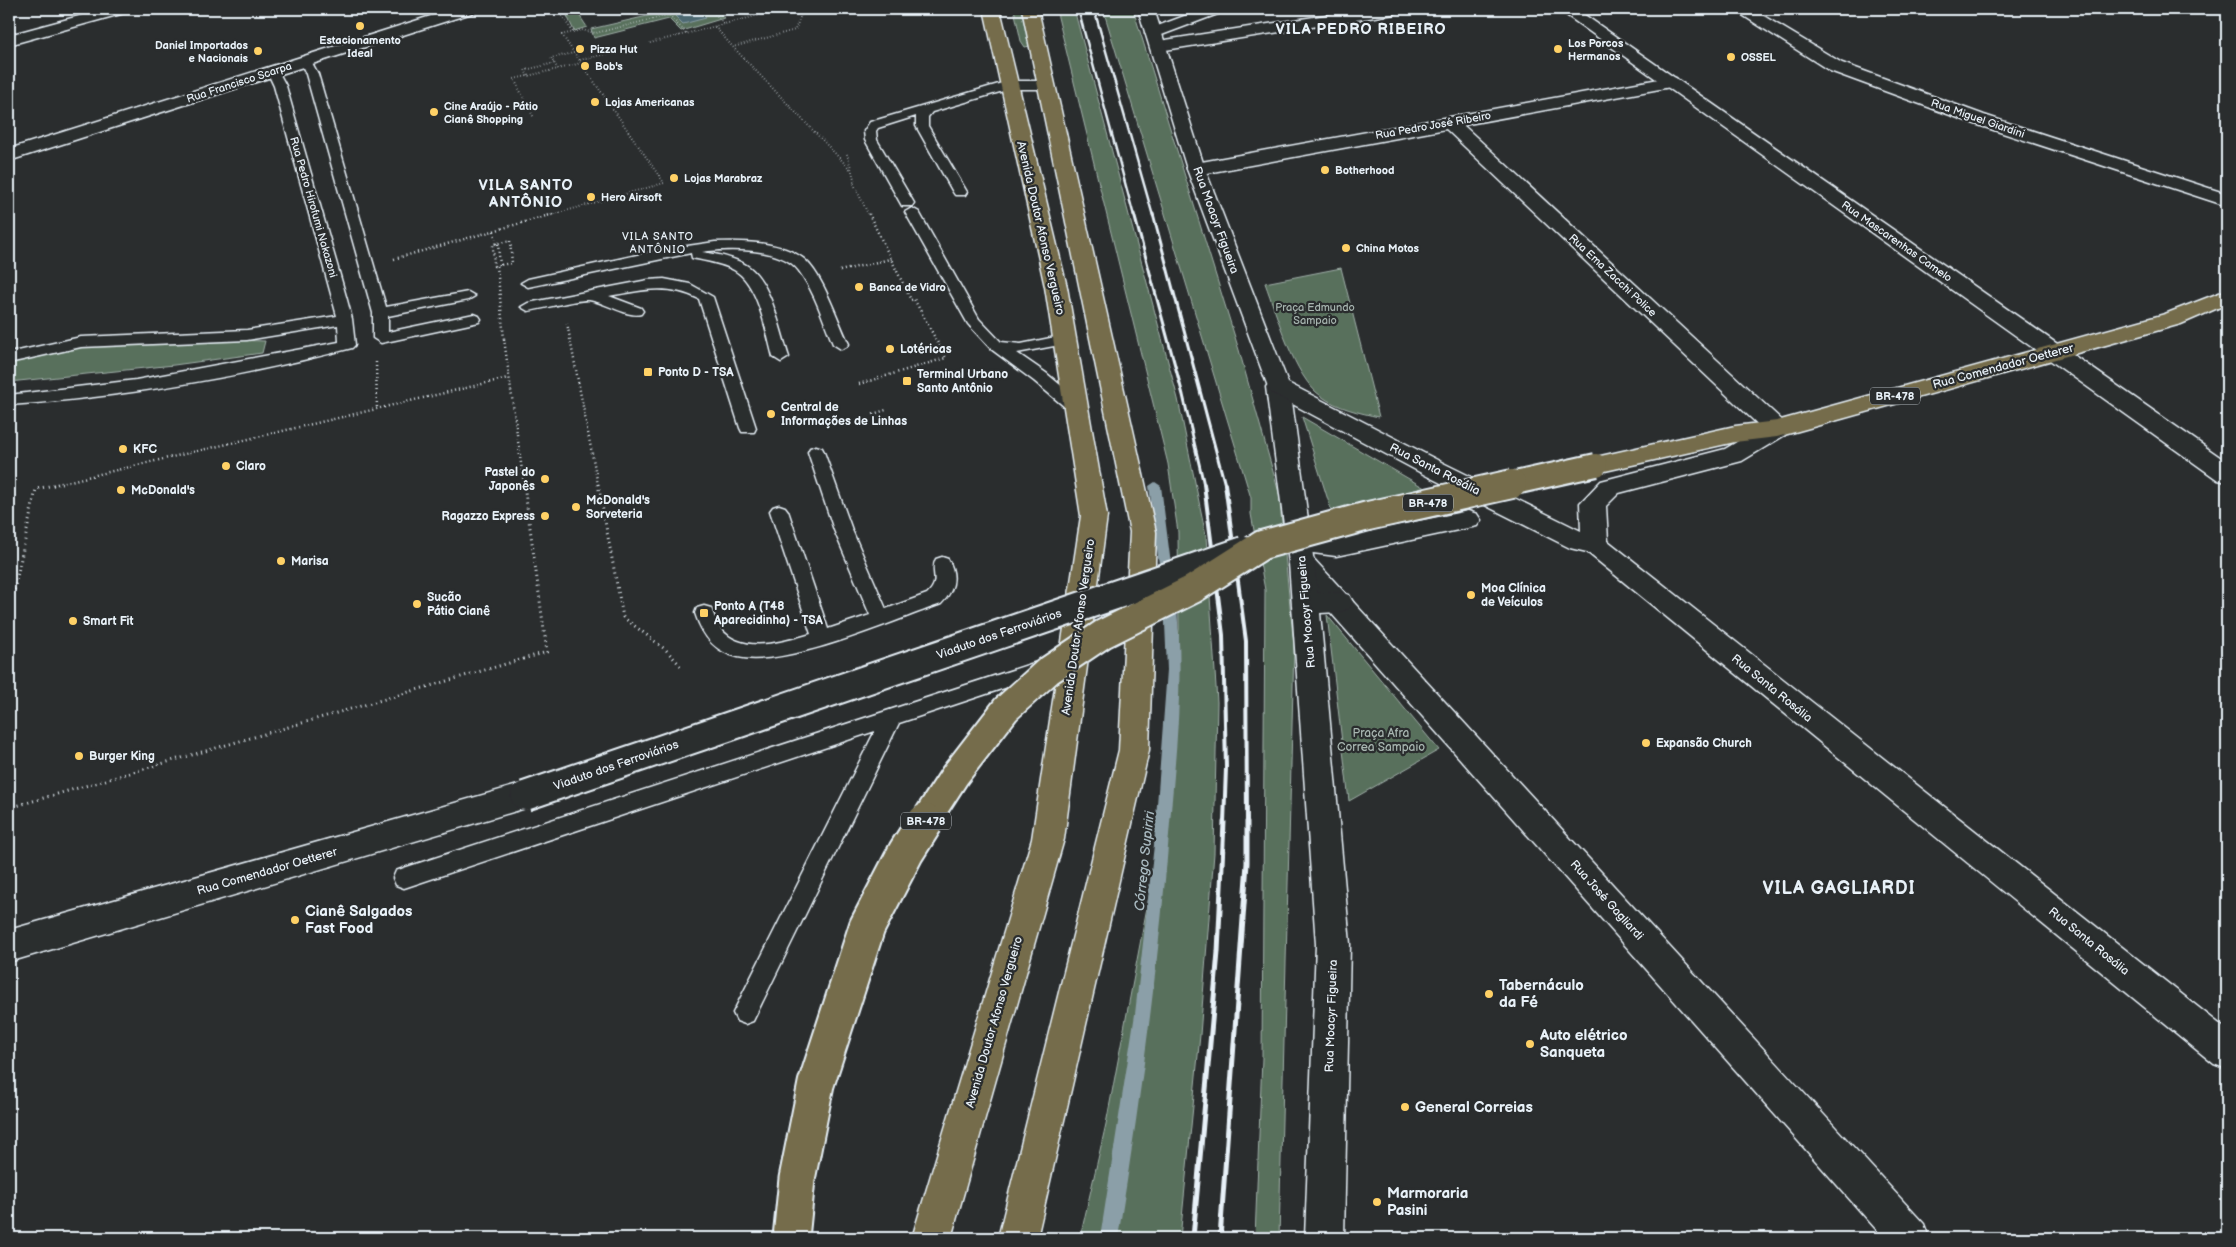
<svg xmlns="http://www.w3.org/2000/svg" width="2236" height="1247" viewBox="0 0 2236 1247" font-family="'Balsamiq Sans',sans-serif">
	<rect width="100%" height="100%" fill="#2a2d2e"/>
	<filter id="ink" filterUnits="userSpaceOnUse"><feTurbulence type="fractalNoise" baseFrequency=".02" numOctaves="2"/><feDisplacementMap in="SourceGraphic" scale="10" xChannelSelector="R" yChannelSelector="G"/><feConvolveMatrix kernelMatrix="1 2 1 2 8 2 1 2 1" color-interpolation-filters="sRGB"/></filter>
	<g filter="url(#ink)">
		<path fill="#596f5b" stroke="#a0b0aa" d="M564,9H575L587,27L574,31Z
			M678,9H717L724,18L681,31L669,19L594,38L591,29Z
			M1014,9H1021L1030,46L1025,47L1021,41Z
			M1056,9H1074L1178,399L1206,536L1217,702L1214,853L1200,1035L1180,1238H1080L1106,1124L1155,865L1179,629L1178,532L1168,464Z
			M1103,9H1133L1239,350L1279,493L1294,647L1279,1238H1255L1262,1058L1265,590L1251,514V498Z
			M1341,268L1379,417C1360,413 1337,408 1321,396C1294,377 1277,315 1265,283Z
			M229,340L265,341L262,353L174,365L9,382V363L87,346Z
			M1302,417L1461,509L1339,535Z
			M1327,615L1439,750L1349,801Z"/>
		<path fill="#4d6972" stroke="#8b9fa8" d="M698,10L706,18L683,24L675,16Z"/>
		<g fill="none" stroke-linecap="round" stroke-linejoin="round">
			<path fill="#8b9fa8" fill-rule="evenodd" d="M1155,482L1161,486L1173,580L1167,585L1161,580L1149,486Z
				M1170,595L1176,600C1184,670 1177,741 1171,811C1160,954 1141,1096 1118,1238H1100L1135,1014L1154,845L1167,670L1164,600Z"/>
			<defs>
				<path id="service" d="M306,58L310,59L318,74L386,307L468,292L475,296L468,300L388,316V332L474,314L479,316L481,319L479,322L381,343L373,338V313L306,74L300,61Z
					M273,67L277,69L286,86L347,300L352,319L355,345L352,348C245,376 120,398 9,405V395L136,380L339,342L338,325L247,340L81,347L9,363V353L81,337L247,330L337,316L274,86L267,71Z
					M1009,81H1046L1052,85L1046,89H1010L932,112L928,117V126L967,192L965,195H955L953,192L916,126V116L878,128L876,131L877,140L914,203L912,206H902L865,140L864,131L870,122Z
					M912,208L919,212L979,319L1001,342L1021,344L1065,335L1070,337L1073,340L1070,343L1017,353L1046,373L1084,405L1086,409L1084,413H1072L1034,381L991,349L968,324L905,212Z
					M715,242C743,241 781,241 804,259C824,276 837,320 849,344L846,347L841,349L833,344C823,320 815,292 799,271C782,247 728,248 702,252C716,254 733,257 746,265C771,280 780,330 789,357L781,362L773,357C766,331 758,283 734,270C721,263 706,261 692,258L691,253L528,287L521,283L528,279L660,250Z
					M664,279L690,284L713,297L756,428L754,432H742L740,428L699,299C669,283 642,290 609,296L641,308L643,311L641,314C628,318 605,302 589,300C576,299 543,309 528,311L521,307L528,303L648,280Z
					M816,446L822,448L824,452L852,530L886,609L927,594C942,580 929,572 936,559L942,557L948,559C958,576 954,591 941,604C892,621 786,668 738,657C714,652 702,635 695,613L697,608L704,606L711,608C714,615 716,623 721,629C742,655 784,642 811,634L770,511L773,507L779,505L785,507L788,511L828,629L870,615L834,530L808,452L810,448Z
					M1046,659L1053,662L1056,667L1053,672L899,723L753,1021L745,1024L737,1021L733,1013L737,1005L875,731L404,888L396,885L393,878L396,871L404,868Z"/>
				<path id="minor" d="M105,9H130L128,12L9,45V35Z
					M1203,9H1225L1223,12L1159,36H1147L1145,33L1147,30Z
					M1365,9H1402L1394,14L1159,51L1153,50L1151,46L1153,42L1159,41Z
					M1733,9H1752L1842,63L1984,115L2227,194V206L1972,123L1830,71Z
					M1670,77L1676,78L1679,82L1676,86L1463,125L1785,423L1789,429L1785,435L1777,437L1769,435L1446,129L1196,175L1189,173L1187,169L1189,165L1196,163Z
					M1468,511L1477,514L1481,520L1477,526L1336,556L1290,550L1286,543L1290,536L1299,534L1336,538Z
					M1302,553L1311,556L1924,1224L1929,1238H1884L1293,570L1289,563L1293,556Z"/>
				<path id="tertiary" d="M453,9H477L475,12L9,161V149Z
					M1278,380L1286,382L1290,387L1318,593L1339,592L1349,595L1353,602L1349,609L1339,612L1320,613L1350,944L1344,1238H1305L1316,944L1289,563L1266,387L1270,382Z"/>
				<path id="secondary" d="M1138,9H1154L1205,169L1288,383L1445,464L1581,531L1580,503L1601,481L1725,449L1769,423L1777,421L1785,423L1789,429L1785,435L1742,461L1619,493L1606,506L1608,541L2227,1030V1069L2214,1064L1587,552L1570,548L1427,476L1270,392L1187,169Z
					M1558,9H1576L2227,462V482L2218,480Z
					M525,783L536,787L540,796L536,805L9,962V930Z"/>
				<path id="primary" d="M984,9H1000L1067,287L1107,516L1064,839L951,1238H912L1032,839L1081,516L1045,287Z
					M1022,9H1038L1156,532L1149,750L1037,1238H998L1119,750L1130,532Z
					M2227,290V304L2181,324L1777,437L1735,442L1596,473L1587,471L1584,465L1587,459L1596,457L1735,426L1777,421L2165,314Z"/>
			</defs>
			<use href="#service" stroke="#e8f1f8" stroke-width="3"/>
			<use href="#minor" stroke="#e8f1f8" stroke-width="3"/>
			<use href="#tertiary" stroke="#e8f1f8" stroke-width="3"/>
			<use href="#secondary" stroke="#e8f1f8" stroke-width="3"/>
			<use href="#primary" stroke="#e8f1f8" stroke-width="3"/>
			<path stroke="#e8f1f8" stroke-width="2" stroke-dasharray="0.5 2.5" stroke-linecap="butt" d="M557,9L573,32
				M711,9L724,24
				M799,9L801,15L795,30L733,47L850,169
				M669,15L693,9
				M715,27L733,47
				M650,43L783,9
				M574,53L551,58L558,69L581,63
				M580,60L614,52
				M528,76L525,70L555,63
				M533,116L514,79L558,69
				M847,154L855,182H853L869,216
				M548,216L664,183L562,35L581,30L596,33L669,15L687,34"/>
			<path stroke="#e8f1f8" stroke-width="2.5" stroke-dasharray="1 3" stroke-linecap="butt" d="M494,231L496,244
				M510,241L512,263L494,266L493,244Z
				M498,244L500,265
				M394,259L553,214
				M840,271L894,258
				M567,323L598,485
				M504,339L524,485
				M376,362L377,409
				M859,384L946,358L914,299L911,300L869,214
				M873,414L886,410
				M53,485L508,378"/>
			<path stroke="#e8f1f8" stroke-width="3" stroke-dasharray="1 4" stroke-linecap="butt" d="M598,484L623,617L666,650L682,667
				M9,614L36,489L58,484
				M9,808L547,652L524,484"/>
			<use href="#service" fill="#2a2d2e" fill-rule="evenodd"/>
			<use href="#minor" fill="#2a2d2e" fill-rule="evenodd"/>
			<use href="#tertiary" fill="#2a2d2e" fill-rule="evenodd"/>
			<use href="#secondary" fill="#2a2d2e" fill-rule="evenodd"/>
			<use href="#primary" fill="#746c4b" fill-rule="evenodd"/>
			<path stroke="#e8f1f8" stroke-width="2.5" d="M1078,9L1134,216
				M1094,9L1153,216"/>
			<path stroke="#e8f1f8" stroke-width="3" d="M1134,214L1183,395L1204,485
				M1153,214L1225,485"/>
			<path stroke="#e8f1f8" stroke-width="4" d="M1204,484L1223,635L1226,768L1224,823
				M1225,484L1246,641L1247,823"/>
			<path stroke="#e8f1f8" stroke-width="5" d="M1193,1238L1218,952L1224,822
				M1220,1238L1247,863V822"/>
			<defs>
				<path id="secondary-bridge" d="M525,796L1244,551"/>
				<path id="primary-bridge-far2" d="M1506,485L1596,465"/>
				<path id="primary-bridge-far1" d="M924,823L955,775L1006,709L1048,671L1103,634L1193,589L1262,545L1368,516L1512,484"/>
				<path id="primary-bridge" d="M791,1238L797,1179L816,1084L867,927L906,852L925,822"/>
			</defs>
			<use href="#secondary-bridge" stroke="#e8f1f8" stroke-width="32" stroke-linecap="butt"/>
			<use href="#primary-bridge-far2" stroke="#e8f1f8" stroke-width="26" stroke-linecap="butt"/>
			<use href="#primary-bridge-far1" stroke="#e8f1f8" stroke-width="32" stroke-linecap="butt"/>
			<use href="#primary-bridge" stroke="#e8f1f8" stroke-width="39" stroke-linecap="butt"/>
			<path stroke="#e8f1f8" stroke-width="2.5" stroke-dasharray="1 3" stroke-linecap="butt" d="M497,266L504,339"/>
			<use href="#secondary-bridge" stroke="#2a2d2e" stroke-width="28"/>
			<use href="#primary-bridge-far2" stroke="#746c4b" stroke-width="22"/>
			<use href="#primary-bridge-far1" stroke="#746c4b" stroke-width="28"/>
			<use href="#primary-bridge" stroke="#746c4b" stroke-width="35"/>
		</g>
	</g>
	<g fill="#ffd166" stroke="#2a2d2e" stroke-width="2">
		<circle cx="360" cy="26" r="5"/>
		<circle cx="580" cy="49" r="5"/>
		<circle cx="1558" cy="49" r="5"/>
		<circle cx="258" cy="51" r="5"/>
		<circle cx="1731" cy="57" r="5"/>
		<circle cx="585" cy="66" r="5"/>
		<circle cx="595" cy="102" r="5"/>
		<circle cx="434" cy="112" r="5"/>
		<circle cx="1325" cy="170" r="5"/>
		<circle cx="674" cy="178" r="5"/>
		<circle cx="591" cy="197" r="5"/>
		<circle cx="1346" cy="248" r="5"/>
		<circle cx="859" cy="287" r="5"/>
		<circle cx="890" cy="349" r="5"/>
		<rect x="643" y="367" width="10" height="10" rx="2.5"/>
		<rect x="902" y="376" width="10" height="10" rx="2.5"/>
		<circle cx="771" cy="414" r="5"/>
		<circle cx="123" cy="449" r="5"/>
		<circle cx="226" cy="466" r="5"/>
		<circle cx="545" cy="479" r="5"/>
		<circle cx="121" cy="490" r="5"/>
		<circle cx="576" cy="507" r="5"/>
		<circle cx="545" cy="516" r="5"/>
		<circle cx="281" cy="561" r="5"/>
		<circle cx="1471" cy="595" r="5"/>
		<circle cx="417" cy="604" r="5"/>
		<rect x="699" y="608" width="10" height="10" rx="2.5"/>
		<circle cx="73" cy="621" r="5"/>
		<circle cx="1646" cy="743" r="5"/>
		<circle cx="79" cy="756" r="5"/>
		<circle cx="295" cy="920" r="5"/>
		<circle cx="1489" cy="994" r="5"/>
		<circle cx="1530" cy="1044" r="5"/>
		<circle cx="1405" cy="1107" r="5"/>
		<circle cx="1377" cy="1202" r="5"/>
	</g>
	<g text-anchor="middle" stroke-width="4.5" stroke-linejoin="round" paint-order="stroke">
		<g font-size="11" font-weight="bold" fill="#e8f1f8" stroke="#2a2d2e" text-anchor="start">
			<text x="360" y="44" text-anchor="middle">Estacionamento<tspan x="360" dy="13">Ideal</tspan></text>
			<text x="1568" y="47">Los Porcos<tspan x="1568" dy="13">Hermanos</tspan></text>
			<text x="248" y="49" text-anchor="end">Daniel Importados<tspan x="248" dy="13">e Nacionais</tspan></text>
			<text x="590" y="53">Pizza Hut</text>
			<text x="1741" y="61">OSSEL</text>
			<text x="595" y="70">Bob's</text>
			<text x="605" y="106">Lojas Americanas</text>
			<text x="444" y="110">Cine Araújo - Pátio<tspan x="444" dy="13">Cianê Shopping</tspan></text>
			<text x="1335" y="174">Botherhood</text>
			<text x="684" y="182">Lojas Marabraz</text>
			<text x="601" y="201">Hero Airsoft</text>
			<text x="1356" y="252">China Motos</text>
			<text x="869" y="291">Banca de Vidro</text>
		</g>
		<g font-size="11" fill="#e8f1f8" stroke="#2a2d2e">
			<text transform="translate(239 82) rotate(-18)" y="4">Rua Francisco Scarpa</text>
			<text transform="translate(1978 118) rotate(19)" y="4">Rua Miguel Giardini</text>
			<text transform="translate(1433 125) rotate(-10)" y="4">Rua Pedro José Ribeiro</text>
			<text transform="translate(314 207) rotate(74)" y="4">Rua Pedro Hirofumi Nakazoni</text>
			<text transform="translate(1897 241) rotate(35)" y="4">Rua Mascarenhas Camelo</text>
			<text transform="translate(1613 275) rotate(43)" y="4">Rua Ema Zacchi Police</text>
		</g>
		<g font-size="11" letter-spacing="1" fill="#e8f1f8" stroke="#2a2d2e">
			<text x="658" y="240">VILA SANTO<tspan x="658" dy="13">ANTÔNIO</tspan></text>
		</g>
		<g font-size="11" fill="#a8b6b1" stroke="#2a2d2e">
			<text x="1315" y="311">Praça Edmundo<tspan x="1315" dy="13">Sampaio</tspan></text>
		</g>
		<g fill="#2a2d2e" stroke="#afb6bb" stroke-width="1">
			<rect x="1870" y="387.5" width="50" height="17" rx="4"/>
			<rect x="1403" y="494.5" width="50" height="17" rx="4"/>
			<rect x="901" y="812.5" width="50" height="17" rx="4"/>
		</g>
		<g font-size="11" font-weight="bold" fill="#e8f1f8">
			<text x="1895" y="400">BR-478</text>
			<text x="1428" y="507">BR-478</text>
			<text x="926" y="825">BR-478</text>
		</g>
		<g font-size="12" fill="#e8f1f8" stroke="#2a2d2e">
			<text transform="translate(1216 220) rotate(70)" y="4">Rua Moacyr Figueira</text>
			<text transform="translate(1041 228) rotate(77)" y="4">Avenida Doutor Afonso Vergueiro</text>
			<text transform="translate(2003 366) rotate(-15)" y="4">Rua Comendador Oetterer</text>
			<text transform="translate(1435 469) rotate(27)" y="4">Rua Santa Rosália</text>
			<text transform="translate(1306 612) rotate(-95)" y="4">Rua Moacyr Figueira</text>
			<text transform="translate(1078 627) rotate(-82)" y="4">Avenida Doutor Afonso Vergueiro</text>
			<text transform="translate(999 634) rotate(-19)" y="4">Viaduto dos Ferroviários</text>
			<text transform="translate(1772 688) rotate(39)" y="4">Rua Santa Rosália</text>
			<text transform="translate(616 765) rotate(-19)" y="4">Viaduto dos Ferroviários</text>
			<text transform="translate(267 871) rotate(-16)" y="4">Rua Comendador Oetterer</text>
			<text transform="translate(1607 900) rotate(48)" y="4">Rua José Gagliardi</text>
			<text transform="translate(2089 941) rotate(39)" y="4">Rua Santa Rosália</text>
			<text transform="translate(1331 1016) rotate(-88)" y="4">Rua Moacyr Figueira</text>
			<text transform="translate(994 1022) rotate(-74)" y="4">Avenida Doutor Afonso Vergueiro</text>
		</g>
		<g font-size="12" font-weight="bold" fill="#e8f1f8" stroke="#2a2d2e" text-anchor="start">
			<text x="900" y="353">Lotéricas</text>
			<text x="658" y="376">Ponto D - TSA</text>
			<text x="917" y="378">Terminal Urbano<tspan x="917" dy="14">Santo Antônio</tspan></text>
			<text x="781" y="411">Central de<tspan x="781" dy="14">Informações de Linhas</tspan></text>
			<text x="133" y="453">KFC</text>
			<text x="236" y="470">Claro</text>
			<text x="535" y="476" text-anchor="end">Pastel do<tspan x="535" dy="14">Japonês</tspan></text>
			<text x="131" y="494">McDonald's</text>
			<text x="586" y="504">McDonald's<tspan x="586" dy="14">Sorveteria</tspan></text>
			<text x="535" y="520" text-anchor="end">Ragazzo Express</text>
			<text x="291" y="565">Marisa</text>
			<text x="1481" y="592">Moa Clínica<tspan x="1481" dy="14">de Veículos</tspan></text>
			<text x="427" y="601">Sucão<tspan x="427" dy="14">Pátio Cianê</tspan></text>
			<text x="714" y="610">Ponto A (T48<tspan x="714" dy="14">Aparecidinha) - TSA</tspan></text>
			<text x="83" y="625">Smart Fit</text>
			<text x="1656" y="747">Expansão Church</text>
			<text x="89" y="760">Burger King</text>
		</g>
		<g font-size="12" fill="#a8b6b1" stroke="#2a2d2e">
			<text x="1381" y="737">Praça Afra<tspan x="1381" dy="14">Correa Sampaio</tspan></text>
		</g>
		<g font-size="14" font-style="italic" fill="#aabbc2" stroke="#2a2d2e">
			<text transform="translate(1144 861) rotate(-84)" y="5">Córrego Supiriri</text>
		</g>
		<g font-size="15" font-weight="bold" letter-spacing="1" fill="#e8f1f8" stroke="#2a2d2e">
			<text x="1361" y="34">VILA PEDRO RIBEIRO</text>
			<text x="526" y="190">VILA SANTO<tspan x="526" dy="17">ANTÔNIO</tspan></text>
		</g>
		<g font-size="15" font-weight="bold" fill="#e8f1f8" stroke="#2a2d2e" text-anchor="start">
			<text x="305" y="916">Cianê Salgados<tspan x="305" dy="17">Fast Food</tspan></text>
			<text x="1499" y="990">Tabernáculo<tspan x="1499" dy="17">da Fé</tspan></text>
			<text x="1540" y="1040">Auto elétrico<tspan x="1540" dy="17">Sanqueta</tspan></text>
			<text x="1415" y="1112">General Correias</text>
			<text x="1387" y="1198">Marmoraria<tspan x="1387" dy="17">Pasini</tspan></text>
		</g>
		<g font-size="18" font-weight="bold" letter-spacing="1" fill="#e8f1f8" stroke="#2a2d2e">
			<text x="1839" y="894">VILA GAGLIARDI</text>
		</g>
	</g>
	<rect width="2236" height="1247" fill="none" stroke="#2a2d2e" stroke-width="30"/>
	<rect x="15" y="15" width="2206" height="1217" fill="none" stroke="#e8f1f8" stroke-width="2" filter="url(#ink)"/>
</svg>
